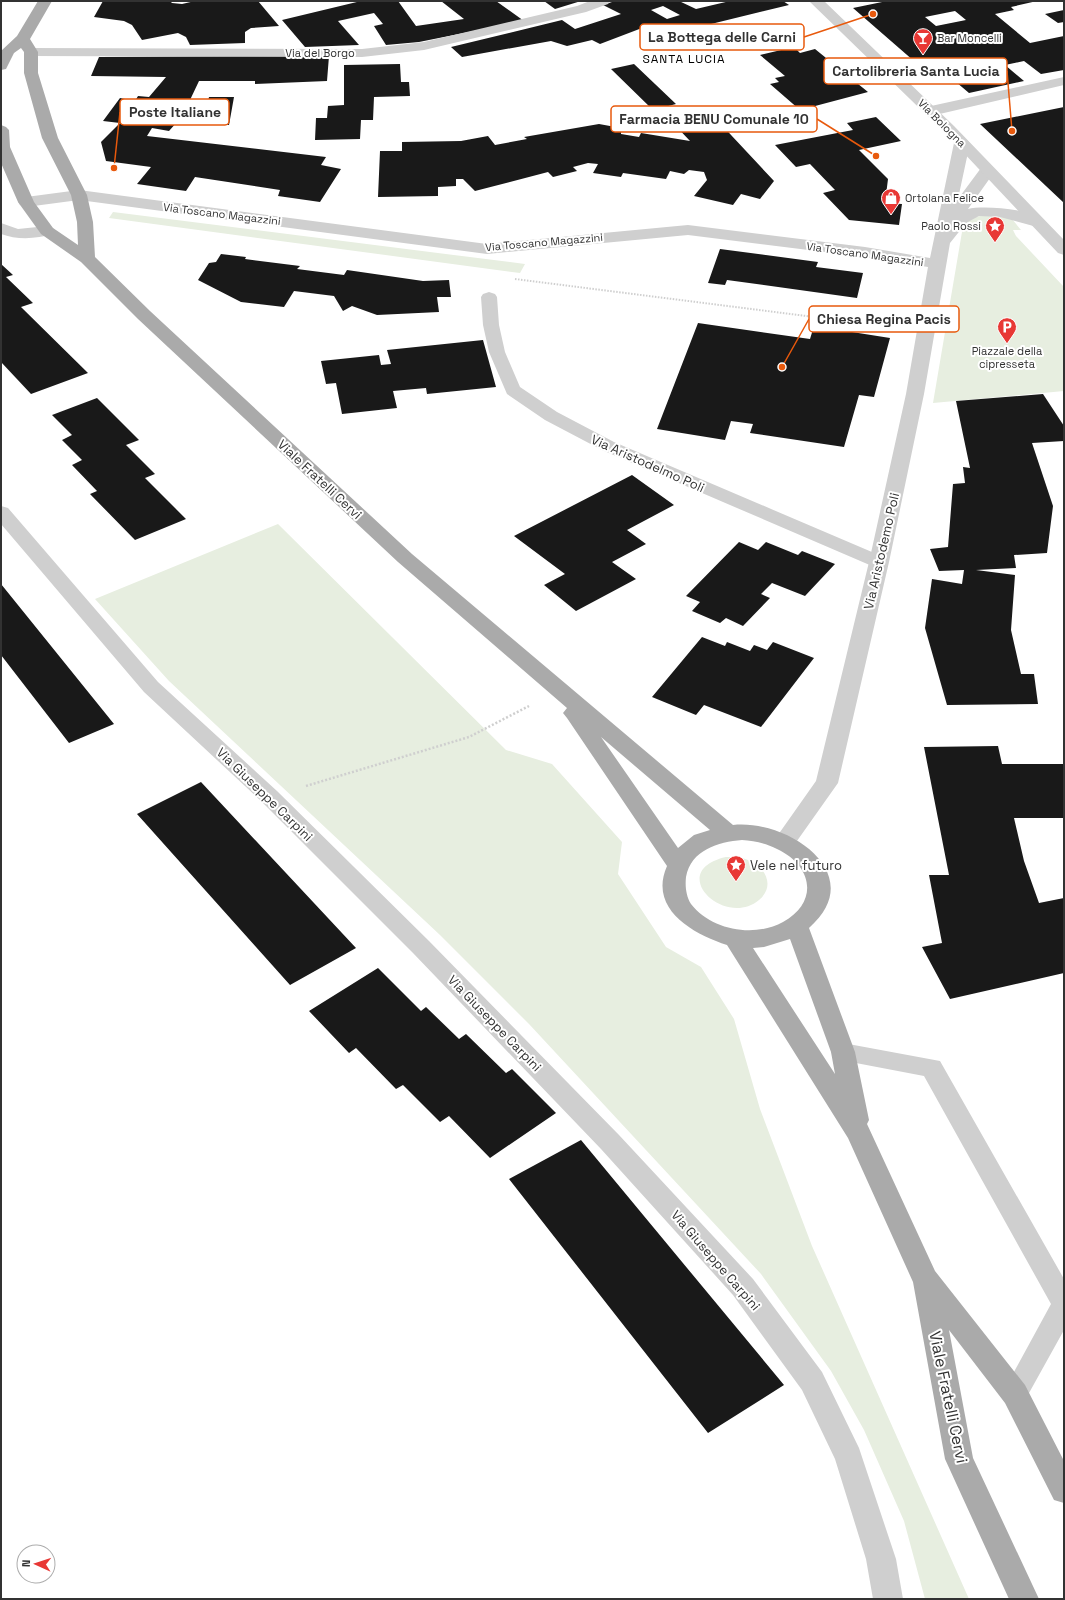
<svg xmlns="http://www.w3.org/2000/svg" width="1065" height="1600" viewBox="0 0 1065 1600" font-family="'Space Grotesk',sans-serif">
	<rect width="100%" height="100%" fill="#fff"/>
	<path fill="#e7eee0" d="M113,212L525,264L520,273L109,218Z
		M997,215L1012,219L1021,230H1013L1016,236L1064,287V391L933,403L963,226C970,214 984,216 997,215Z
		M278,524L506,750L552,764L622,842L618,874L666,947L701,967L734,1019L760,1109L812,1246L969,1599H925L904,1521L864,1430L831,1371L761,1274L529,1024L440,935L169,681L95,599Z
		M726,857C733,857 741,857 748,860C765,866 776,886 759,900C724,929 665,871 726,857Z"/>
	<path fill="#191919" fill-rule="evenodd" d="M103,1H170L172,3L182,4L195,1H258L279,26L251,28L245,32V43L190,45L186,37L178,33L142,40L132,25L124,21L94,17Z
		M361,1H398L416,26L464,19L441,1H496L524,21L419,42L386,45L374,26L383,24L374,13L338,21L359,45L305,47L282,20Z
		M544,1H581L555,9Z
		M615,1H679L696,9L730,1H783L789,5L654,38L642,28L600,44L592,40L567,46L551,41L462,57L451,47L562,20L575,29L621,14L603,5ZM663,6L680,15L667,19L651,10Z
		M887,1H1037L1011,7L1014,10L995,14L1030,43L1064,36V70L1041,74L1024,61L1005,65L1024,81L969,93L936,65L922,68L853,8ZM955,11L966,20L936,26L925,17Z
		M1064,10V22L1058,23L1045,14Z
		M794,47L800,53L815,49L868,92L800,110L770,84L779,82L775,78L785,76L760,55Z
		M329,56L327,81L255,84V81H199L190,100L208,101L209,97H234L229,125L177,122L169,131L152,128L147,136L326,157L321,165L341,169L320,202L278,196L280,190L195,177L186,191L137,184L151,167L106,161L101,142L120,123L103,121L120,98L135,101L138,96L149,97L166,77L91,76L99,57Z
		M400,64L401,82H409L410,96L374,97L373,120H361L360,139L315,140L316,118H327L328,106L344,105V65Z
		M634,64L676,104L653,110L611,69Z
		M1064,107V203L980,124Z
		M876,117L901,141L859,150L888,179L885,203L902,204L899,225L849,220L823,193L835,190L810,164L796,167L775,145L853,130L847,123Z
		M697,118L702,123L717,120L774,181L760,199L741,194L733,205L694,196L707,180L704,172L689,170L684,174L670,171L666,179L623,173L621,177L593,173L598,164L588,163L573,167L577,171L553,177L548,172L475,191L463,179H456V186L438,187V196L378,197L380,151H402V142L461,141L488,136L495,145L527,139L524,137L599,124L621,128V134L639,137L641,133L690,141L673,123Z
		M720,249L818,262L816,267L863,273L857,298L727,280L725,285L708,283Z
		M221,254L246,257L245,259L300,266L297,269L344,275L347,270L423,281L449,280L451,297H437L439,312L377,315L352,306L343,311L334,296L294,291L284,307L241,302L198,280L209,263L216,262Z
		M1,264L13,275L6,277L33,303L21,307L88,373L31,394L1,362Z
		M698,323L810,339L814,326L890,338L874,397L859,395L844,447L750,433L753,424L731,421L725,440L657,429Z
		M483,340L496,387L427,394L426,388L393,391L397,408L342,414L336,383L326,384L321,361L379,355L381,365L391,364L387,350Z
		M1043,394L1064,426V441L1032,443L1053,506L1047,553L1014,555L1016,568L976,570L1015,575L1011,630L1021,674H1034L1038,704L947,705L925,628L932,579L962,584L964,570L939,571L930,549L948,547L953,484L965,483L963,467L970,468L956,401Z
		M97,398L139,440L126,445L155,474L145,478L186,519L135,540L90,494L97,491L72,465L82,460L62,440L72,435L52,415Z
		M632,475L674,505L627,530L646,544L612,562L636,579L576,611L544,585L565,574L514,536Z
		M739,542L758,550L766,542L798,555L802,551L835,564L805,596L772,583L761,594L770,598L743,626L726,618L720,623L692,611L700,602L686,596Z
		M1,584L114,724L69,743L1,655Z
		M702,637L725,646L727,642L750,651L754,645L767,650L773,642L814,658L761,727L704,705L696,715L652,697Z
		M998,746L1002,764H1064V818H1014L1024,861L1039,903L1064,898V973L950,999L922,947L942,943L929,875H949L924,747Z
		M201,782L356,948L290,985L137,814Z
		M378,968L421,1011L426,1007L459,1039L466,1034L506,1073L512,1069L556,1113L490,1158L449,1116L440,1122L403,1085L396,1089L356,1048L349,1053L309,1011Z
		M581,1140L784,1385L708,1433L509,1179Z"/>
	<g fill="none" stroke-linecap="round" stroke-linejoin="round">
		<path stroke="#cfcfcf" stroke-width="2" stroke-dasharray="1.5 1.5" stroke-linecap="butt" d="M515,279L893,327"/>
		<path stroke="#cfcfcf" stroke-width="2.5" stroke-dasharray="2 2" stroke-linecap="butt" d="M306,786L469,737L529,706"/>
		<path fill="#cfcfcf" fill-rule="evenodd" d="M489,292L495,294L497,297L499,325L505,352L520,387L557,412L614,442L886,558L888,562L886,566L879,568L872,566L602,450L545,420L507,394L489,352L483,325L481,297L483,294Z
			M843,1043L940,1061L1064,1279V1330L1024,1402L1015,1406L1006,1402L1002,1394L1051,1304L924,1076L835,1059L831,1052L835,1045Z"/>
		<path fill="#cfcfcf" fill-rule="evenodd" d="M590,1H610L608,4L586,12L424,50L362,57L31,56L26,55L24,52L26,49L31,48L362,49L424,42L577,6Z
			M1064,77V85L931,116L926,114L923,111L926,108L931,106Z
			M962,138L967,140L970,143L958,199L981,168H993L995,171L968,209C983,205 1036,209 1045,222L1043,225L1037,227L1000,217L979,216L966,223L950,243L924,394L889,562L838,783L792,848L784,850L776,848L773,842L816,781L869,562L906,394L928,267L865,257L688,235L487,254L79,200L26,207L20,205L18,202L20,199L26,197L79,190L487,244L688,225L865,247L930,258L954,143L957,140Z
			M1,223L18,229L47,226L53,228L55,231L53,234C36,239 17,240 1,234Z
			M1,506L8,508L158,682L277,791L429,941L619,1135L753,1279L822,1372L859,1448L896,1559L903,1599H873L866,1559L835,1459L802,1390L733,1295L601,1149L413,953L261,801L144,692L1,524Z"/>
		<path fill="#cfcfcf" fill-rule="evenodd" d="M809,1H824L954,126L1064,240V255L1058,253L944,132Z"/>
		<path fill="#aaa" fill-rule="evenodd" d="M38,1H52L30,39L38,52V73L58,138L87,195L93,222L95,257L150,311L412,554L733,825C789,819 870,875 809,928L855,1052L869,1120L867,1124L935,1271L1025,1385L1064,1461V1503L1054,1500L1005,1403L949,1330L973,1458L1039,1599H1009L945,1459L913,1282L848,1138L727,945C693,934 648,909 667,866L567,718L563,713L567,708L398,562L138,319L81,262L41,234L18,202L1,163V125L6,127L9,130L10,147L34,202L53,228L78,245L77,222L71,195L42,138L24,73V52L21,48L14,53L6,69L1,70V51L17,36ZM601,737L710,830L694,835L678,848ZM742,840C754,841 766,843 777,849C813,866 819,902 783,922C754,938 711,930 691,904C686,896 685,886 686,877C691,850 718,842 742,840ZM790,939L831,1052L835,1074L753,948L764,947Z"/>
	</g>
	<defs>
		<symbol id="bar-pin" viewBox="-11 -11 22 30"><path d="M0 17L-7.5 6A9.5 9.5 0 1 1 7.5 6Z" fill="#e83835" stroke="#fff"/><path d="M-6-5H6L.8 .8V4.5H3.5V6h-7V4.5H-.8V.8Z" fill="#fff"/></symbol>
		<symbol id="shop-pin" viewBox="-11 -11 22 30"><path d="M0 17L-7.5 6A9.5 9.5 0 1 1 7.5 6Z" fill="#e83835" stroke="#fff"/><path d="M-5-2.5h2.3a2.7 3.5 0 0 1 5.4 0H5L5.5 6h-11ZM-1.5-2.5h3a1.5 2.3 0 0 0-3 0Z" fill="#fff"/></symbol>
		<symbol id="sight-pin" viewBox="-11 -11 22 30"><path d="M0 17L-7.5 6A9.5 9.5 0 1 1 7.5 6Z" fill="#e83835" stroke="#fff"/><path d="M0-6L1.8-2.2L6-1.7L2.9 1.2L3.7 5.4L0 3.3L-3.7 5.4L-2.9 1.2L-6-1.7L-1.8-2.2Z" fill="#fff"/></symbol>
		<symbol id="parking-pin" viewBox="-11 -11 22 30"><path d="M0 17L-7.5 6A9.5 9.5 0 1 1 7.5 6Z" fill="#e83835" stroke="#fff"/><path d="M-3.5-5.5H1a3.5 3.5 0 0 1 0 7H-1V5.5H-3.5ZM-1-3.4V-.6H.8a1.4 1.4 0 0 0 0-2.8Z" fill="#fff"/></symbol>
	</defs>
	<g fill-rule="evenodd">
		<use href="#bar-pin" x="912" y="27" width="22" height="30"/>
		<use href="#shop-pin" x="880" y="187" width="22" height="30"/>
		<use href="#sight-pin" x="984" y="215" width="22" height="30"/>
		<use href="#parking-pin" x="996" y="316" width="22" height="30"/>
		<use href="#sight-pin" x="725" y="854" width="22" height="30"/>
	</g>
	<g text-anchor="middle" stroke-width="4" stroke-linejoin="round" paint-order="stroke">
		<g font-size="11" fill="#323232" stroke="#fff" text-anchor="start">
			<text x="937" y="42">Bar Moncelli</text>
			<text x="905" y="202">Ortolana Felice</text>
			<text x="981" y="230" text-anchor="end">Paolo Rossi</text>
			<text x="1007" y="355" text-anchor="middle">Piazzale della<tspan x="1007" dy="13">cipresseta</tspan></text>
		</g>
		<g font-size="11" fill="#323232" stroke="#fff">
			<text x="320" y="57">Via del Borgo</text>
			<text transform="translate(942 123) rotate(45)" y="4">Via Bologna</text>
			<text transform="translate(222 214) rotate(7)" y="4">Via Toscano Magazzini</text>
			<text transform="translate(544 242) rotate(-5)" y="4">Via Toscano Magazzini</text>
			<text transform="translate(865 254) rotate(8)" y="4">Via Toscano Magazzini</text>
		</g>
		<g font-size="12" letter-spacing="1" fill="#000" stroke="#fff">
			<text x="684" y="63">SANTA LUCIA</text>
		</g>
		<g font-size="13" fill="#323232" stroke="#fff">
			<text transform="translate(648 463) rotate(24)" y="5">Via Aristodelmo Poli</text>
			<text transform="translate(320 479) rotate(43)" y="5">Viale Fratelli Cervi</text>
			<text transform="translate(881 551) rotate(-77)" y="5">Via Aristodemo Poli</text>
			<text transform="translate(265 794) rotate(44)" y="5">Via Giuseppe Carpini</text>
			<text transform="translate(495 1023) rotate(46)" y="5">Via Giuseppe Carpini</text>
			<text transform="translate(716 1260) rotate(49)" y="5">Via Giuseppe Carpini</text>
		</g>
		<g font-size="13" fill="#323232" stroke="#fff" text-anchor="start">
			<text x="750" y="870">Vele nel futuro</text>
		</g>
		<g font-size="16" fill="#323232" stroke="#fff">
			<text transform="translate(949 1397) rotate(78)" y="6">Viale Fratelli Cervi</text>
		</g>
	</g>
	<path fill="none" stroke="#e8590c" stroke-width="1.5" d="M873 14L804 37M1012 131L1007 71M114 168L120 112M876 156L817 119M782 367L809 319"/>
	<g fill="#e8590c" stroke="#fff" stroke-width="1.5">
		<circle cx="873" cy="14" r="4"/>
		<circle cx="1012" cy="131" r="4"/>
		<circle cx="114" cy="168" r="4"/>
		<circle cx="876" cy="156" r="4"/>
		<circle cx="782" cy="367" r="4"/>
	</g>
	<g fill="#fff" stroke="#e8590c" stroke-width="1.5">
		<rect x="640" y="24" width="164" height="26" rx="4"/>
		<rect x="824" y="58" width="183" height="26" rx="4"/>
		<rect x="120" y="99" width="109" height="26" rx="4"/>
		<rect x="611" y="106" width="206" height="26" rx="4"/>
		<rect x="809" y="306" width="150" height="26" rx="4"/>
	</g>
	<g font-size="14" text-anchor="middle" font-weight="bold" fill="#323232">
		<text x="722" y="42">La Bottega delle Carni</text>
		<text x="916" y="76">Cartolibreria Santa Lucia</text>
		<text x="175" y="117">Poste Italiane</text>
		<text x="714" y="124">Farmacia BENU Comunale 10</text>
		<text x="884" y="324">Chiesa Regina Pacis</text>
	</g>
	<rect width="1065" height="1600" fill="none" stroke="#323232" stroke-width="4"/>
	<g transform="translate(36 1564) rotate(273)"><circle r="19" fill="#ffffff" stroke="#adadad"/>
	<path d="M0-3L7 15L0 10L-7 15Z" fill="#e83835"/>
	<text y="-6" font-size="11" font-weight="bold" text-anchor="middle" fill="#323232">N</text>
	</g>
</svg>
